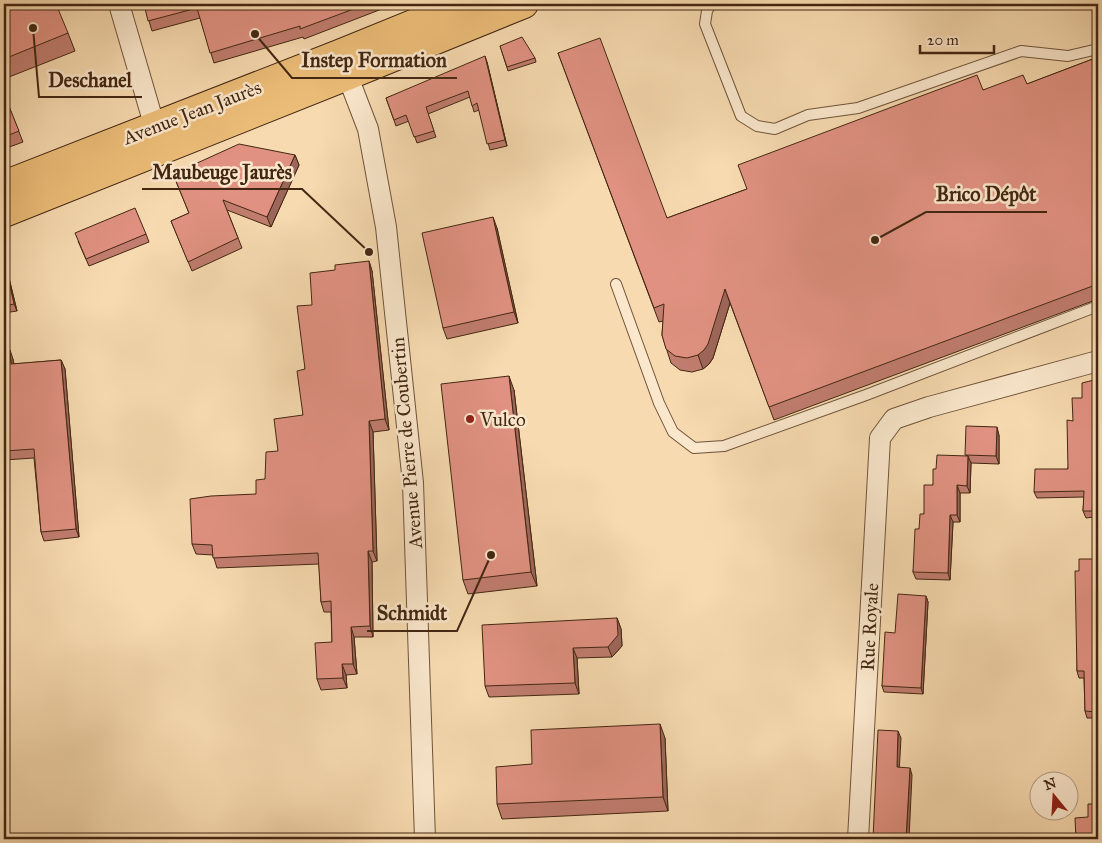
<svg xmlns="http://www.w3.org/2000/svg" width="1102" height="843" viewBox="0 0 1102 843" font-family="'IM FELL Great Primer',serif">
	<rect width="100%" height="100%" fill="#f7dab0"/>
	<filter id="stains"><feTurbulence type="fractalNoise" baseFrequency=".004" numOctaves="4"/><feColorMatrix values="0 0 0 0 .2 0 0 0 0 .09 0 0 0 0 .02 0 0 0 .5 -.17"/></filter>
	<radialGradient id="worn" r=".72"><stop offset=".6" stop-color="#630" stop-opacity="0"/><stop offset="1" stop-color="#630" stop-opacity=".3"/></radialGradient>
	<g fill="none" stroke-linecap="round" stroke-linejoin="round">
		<defs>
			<path id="service" d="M711,4L707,11L705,24L741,116L757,126L775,129L808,115L858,108L1021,51L1068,56L1098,49
				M616,284L659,403L673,432L694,448L724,446L866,395L1098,306"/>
			<path id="minor" d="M119,4L158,138
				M343,64L368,129L386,227L413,483L425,839
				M858,839L880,438L894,419L929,407L1098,361"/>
			<path id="primary" d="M4,185L339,54L462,4
				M4,213L347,76L524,4"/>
		</defs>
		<use href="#service" stroke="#70543a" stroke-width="12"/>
		<use href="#minor" stroke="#70543a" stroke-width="22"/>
		<use href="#primary" stroke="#432712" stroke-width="30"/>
		<use href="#service" stroke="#fae7cc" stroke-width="10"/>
		<use href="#minor" stroke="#fae7cc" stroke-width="20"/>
		<use href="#primary" stroke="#ecbd78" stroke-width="28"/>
	</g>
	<path fill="#c17d6f" stroke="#432712" d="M4,4L68,33L75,51L9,77L4,63Z
		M144,4H386L387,7L304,39L303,37L214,63L200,18L152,31Z
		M500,46L535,58L536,62L508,71Z
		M558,53L667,218L747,189L983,90L1027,84L1098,57V299L774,420L730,303L713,358L709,364L703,369L692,372L680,370L671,363L662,335L663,321L659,322Z
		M487,62L507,146L490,150L479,110L474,112L470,97L428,114L436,137L417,143L409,121L396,126L386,98Z
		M4,94L23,142L4,149Z
		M295,155L299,165L271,227L227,210L242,248L192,271L171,221L189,213L173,174Z
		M497,228L518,323L447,339L443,328Z
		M146,234L149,242L89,266L78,241Z
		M4,257L17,311L4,313Z
		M369,261L372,271L389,430L373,432L377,561L372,562L373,637H354L357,674L346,675L347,688L321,690L317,679L332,642L331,612H324L321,602L319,564L217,568L213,555L196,554L192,544L256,494L265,479L278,451L303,415L305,369L312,305Z
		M4,351L13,359L14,364L61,360L65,369L79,537L44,541L41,532L34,458L4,460Z
		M1098,379V718H1087L1085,711L1084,678H1079L1077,671L1079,571L1096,559L1094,517L1086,518L1083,511L1084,497L1037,498L1034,492L1068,469L1073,421L1082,398Z
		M514,390L537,586L468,594L463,580Z
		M999,435V464L971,463L970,493H960V522H953L950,580L916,579L913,572L919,529L933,485L936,469L966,456Z
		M926,596L928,602L923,694L884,692L882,686L895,633Z
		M617,618L621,629L622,646L612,657L577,658L579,694L489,697L485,686Z
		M665,738L668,811L502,819L497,804L532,764Z"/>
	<path fill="#9d665a" stroke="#432712" d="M485,56L487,62L507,146L505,140Z
		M295,155L299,165L271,227L267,217Z
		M493,217L497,228L518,323L514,312Z
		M4,257L5,262L17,311L14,304Z
		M369,261L372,271L389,430L385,419Z
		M725,289L730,303L713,358L709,364L703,369L698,355Z
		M10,350L13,359L14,373L11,364Z
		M61,360L65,369L79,537L76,529Z
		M509,376L514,390L537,586L531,572Z
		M369,421L373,432L377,561L373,551Z
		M997,427L999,435V464L996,456Z
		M968,456L971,463L970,493L967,486Z
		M957,485L960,493V522L957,515Z
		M950,515L953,522L950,580L948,573Z
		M368,551L372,562L373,637L370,626Z
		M926,596L928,602L923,694L921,688Z
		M617,618L621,629L622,646L612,657L608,647Z
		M351,627L354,637L357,674L353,664Z
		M573,648L577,658L579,694L575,683Z
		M342,664L346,675L347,688L343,678Z
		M660,724L665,738L668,811L663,797Z
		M898,731L901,738L899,774L897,767Z
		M910,768L912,775L909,839H906Z"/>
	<path fill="#e09181" stroke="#432712" d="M4,4H56L68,33L4,59Z
		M144,4H367L300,29V26L210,53L197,8L148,21Z
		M522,37L535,58L507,67L500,46Z
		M600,38L667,218L747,189L738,165L977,75L983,90L1023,75L1027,84L1098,57V284L769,407L725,289L708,344L704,350L698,355L687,358L675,356L666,349L662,335L664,304L654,308L558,53Z
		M485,56L505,140L487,144L477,103L472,106L468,91L426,107L434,131L414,137L406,115L394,120L386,98Z
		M4,94L19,131L4,137Z
		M239,144L295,155L267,217L223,200L238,238L188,262L171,221L189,213L173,174Z
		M135,208L146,234L86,259L75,233Z
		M493,217L514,312L443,328L422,233Z
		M4,259L14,304L4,306Z
		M369,261L385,419L369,421L373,551H368L370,626L351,627L353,664H342L343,678L317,679L315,643L332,642L331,601L321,602L318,553L213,558L212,545L192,544L190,499L211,496L256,494V480L265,479L266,452L278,451L274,419L303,415L297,371L305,369L297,306L312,305L310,273L335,270V265Z
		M10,350L11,364L61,360L76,529L41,532L34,449L4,451V351Z
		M509,376L531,572L463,580L441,384Z
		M1098,379V712L1085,711L1084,671H1077L1075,571H1079V559H1096L1094,511H1083L1084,491L1034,492L1035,469H1068L1067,420L1073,421L1072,398H1082V383Z
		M966,426L997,427L996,456L965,455Z
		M937,455L968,456L967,486L957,485V515H950L948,573L913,572L915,529H919L920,514H924V485H933V469H936Z
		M898,594L926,596L921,688L882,686L885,632L895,633Z
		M617,618L618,635L608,647L573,648L575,683L485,686L482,625Z
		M660,724L663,797L497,804L496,767L532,764L531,730Z
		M878,730L898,731L897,767L910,768L906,839H873Z
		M1088,804H1098V839H1076L1075,818L1088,817Z
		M377,834V839H356V835Z"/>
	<circle fill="#8f2418" stroke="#fae7cc" stroke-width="2" cx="470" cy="419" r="5"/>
	<g text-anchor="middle" stroke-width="5" stroke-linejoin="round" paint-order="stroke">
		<g font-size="19" fill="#432712" stroke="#fae7cc">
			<text transform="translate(192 112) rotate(-21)" y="7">Avenue Jean Jaurès</text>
			<text transform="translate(406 443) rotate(-95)" y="7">Avenue Pierre de Coubertin</text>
			<text transform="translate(869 627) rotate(-87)" y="7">Rue Royale</text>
		</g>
		<g font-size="19" fill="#432712" stroke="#fae7cc" text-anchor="start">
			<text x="480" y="426">Vulco</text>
		</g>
	</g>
	<path fill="none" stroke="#432712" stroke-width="2" d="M255 34L292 78H457M33 28L39 97H142M369 252L302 189H142M875 240L926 212H1047M491 555L457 631H367"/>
	<g fill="#432712" stroke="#fae7cc" stroke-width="2">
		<circle cx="255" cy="34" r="5"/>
		<circle cx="33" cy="28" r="5"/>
		<circle cx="369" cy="252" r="5"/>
		<circle cx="875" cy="240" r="5"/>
		<circle cx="491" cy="555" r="5"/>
	</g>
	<g font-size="20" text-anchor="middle" font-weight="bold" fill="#432712" stroke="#fae7cc" stroke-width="5" stroke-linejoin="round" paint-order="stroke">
		<text x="374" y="67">Instep Formation</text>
		<text x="90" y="87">Deschanel</text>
		<text x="222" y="179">Maubeuge Jaurès</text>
		<text x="986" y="201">Brico Dépôt</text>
		<text x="412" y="620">Schmidt</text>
	</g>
	<rect width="1102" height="843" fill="none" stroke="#f7dab0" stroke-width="20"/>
	<rect x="5" y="5" width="1092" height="833" fill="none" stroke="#432712" stroke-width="2.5"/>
	<rect x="10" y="10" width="1082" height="823" fill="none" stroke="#432712"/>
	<g transform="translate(1054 796) rotate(342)"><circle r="24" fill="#fae7cc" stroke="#b19a82"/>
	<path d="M0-4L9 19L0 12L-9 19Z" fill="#8f2418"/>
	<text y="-8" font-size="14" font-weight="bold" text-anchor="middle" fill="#432712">N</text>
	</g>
	<path d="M920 45v8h74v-8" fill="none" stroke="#432712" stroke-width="2.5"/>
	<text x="927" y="45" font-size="15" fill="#432712" stroke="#fae7cc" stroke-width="4" paint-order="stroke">20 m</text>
	<rect width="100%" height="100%" filter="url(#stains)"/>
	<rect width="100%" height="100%" fill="url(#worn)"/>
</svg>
